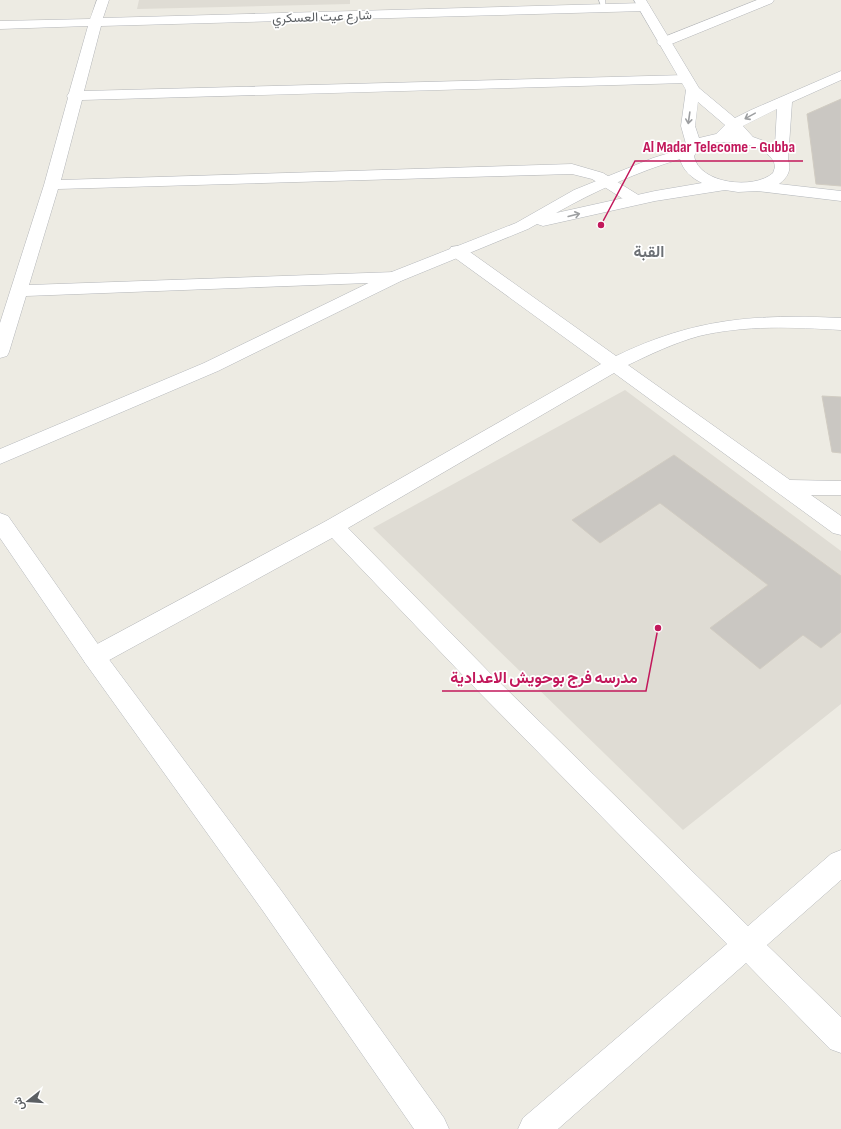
<svg xmlns="http://www.w3.org/2000/svg" width="841" height="1129" viewBox="0 0 841 1129" font-family="'Sofia Sans Condensed',Vazirmatn,sans-serif">
	<rect width="100%" height="100%" fill="#edebe3"/>
	<path fill="#dfdcd4" d="M139,0H350V4L137,9Z
		M625,390L841,551V704L683,830L373,528Z"/>
	<path fill="#cac7c2" stroke="#d1ccc2" d="M841,99V186L816,184L807,114Z
		M822,396L841,397V453L832,452Z
		M674,455L841,576V632L821,648L803,635L760,669L710,628L768,585L660,503L600,543L572,520Z"/>
	<g fill="none" stroke-linecap="round" stroke-linejoin="round">
		<defs>
			<path id="lane" d="M599,0H605L606,9H602Z"/>
			<path id="street" d="M97,0H109L103,18L644,3L648,4L650,7L648,10L644,11L101,26L84,91L686,75L691,76L693,79L691,82L686,83L82,100L61,180L572,164L603,173L640,196L642,199L640,202L634,204L628,202L592,179L572,174L58,189L29,285L395,272L401,273L404,277L401,281L395,282L26,296L9,352L7,356L0,358V323L44,185L68,98L67,96L69,93L88,26L0,29V21L90,19Z
				M757,0H774L772,3L669,45H659L657,42L659,39Z
				M457,246L463,247L616,356C695,318 755,314 841,318V330C794,327 745,325 699,336C674,343 651,354 628,365L790,480L841,481V495H811L841,516V535L833,533L614,373L348,528L490,673L748,926L831,854L841,850V880L767,945L841,1017V1053L830,1049L746,963L558,1129H518L523,1118L727,944L474,687L332,538L102,664L94,667L86,664L82,657L86,650L326,521L601,364L451,255L449,251L451,247Z"/>
			<path id="secondary" d="M634,0H646L699,88L735,118L751,110L841,71V80L792,102L788,160C792,170 787,178 779,184L841,191V201L757,191L738,192L725,190L655,201L543,226L537,224L528,229L401,281L218,371L0,464V449L204,363L389,273L516,223L574,190L653,158L682,149L686,144L681,126L686,90ZM698,102L725,125L716,134L699,138L695,126ZM777,109L775,145L753,137L743,126ZM718,142C737,142 763,143 774,162L775,167L773,173C754,190 699,184 694,156L699,148ZM680,159C683,171 692,178 702,183L655,191L556,213C595,191 637,172 680,159Z
				M0,513L8,516L102,650L283,893L444,1118L449,1129H414L263,911L86,664L0,538Z"/>
		</defs>
		<use href="#lane" stroke="#b4b6b9" stroke-width="1"/>
		<use href="#street" stroke="#b4b6b9" stroke-width="1"/>
		<use href="#secondary" stroke="#b5b8bc" stroke-width="1"/>
		<use href="#lane" fill="#fff" fill-rule="evenodd"/>
		<use href="#street" fill="#fff" fill-rule="evenodd"/>
		<use href="#secondary" fill="#fff" fill-rule="evenodd"/>
	</g>
	<defs><path id="oneway-shaft" d="M-6 0H5M1.5-3L5.5 0L1.5 3" fill="none" stroke-width="1.6" stroke-linecap="round" stroke-linejoin="round"/></defs>
	<g stroke="#9d9fa1">
		<use href="#oneway-shaft" transform="translate(750 116) rotate(151)"/>
		<use href="#oneway-shaft" transform="translate(689 118) rotate(98)"/>
		<use href="#oneway-shaft" transform="translate(574 215) rotate(-14)"/>
	</g>
	<g text-anchor="middle" stroke-width="3.5" stroke-linejoin="round" paint-order="stroke">
		<g font-size="13" fill="#5b5f63" stroke="#fff">
			<text transform="translate(322 16) rotate(-2)" y="5">شارع عيت العسكري</text>
		</g>
		<g font-size="16" font-weight="bold" fill="#6c7075" stroke="#fff">
			<text x="649" y="257">القبة</text>
		</g>
	</g>
	<path fill="none" stroke="#c2185b" stroke-width="1.5" d="M601 225L635 161H803M658 628L646 691H442"/>
	<g fill="#c2185b" stroke="#fff" stroke-width="1.5">
		<circle cx="601" cy="225" r="4"/>
		<circle cx="658" cy="628" r="4"/>
	</g>
	<g font-size="16" text-anchor="middle" font-weight="bold" fill="#c2185b" stroke="#fff" stroke-width="3.5" stroke-linejoin="round" paint-order="stroke">
		<text x="719" y="152">Al Madar Telecome - Gubba</text>
		<text x="544" y="683">مدرسه فرج بوحويش الاعدادية</text>
	</g>
	<g transform="translate(28 1101) rotate(253)" stroke="#ffffff" stroke-width="3" paint-order="stroke">
	<path d="M0-3L7 15L0 10L-7 15Z" fill="#5b5f63"/>
	<text y="-6" font-size="11" font-weight="bold" text-anchor="middle" fill="#5b5f63">ش</text>
	</g>
</svg>
